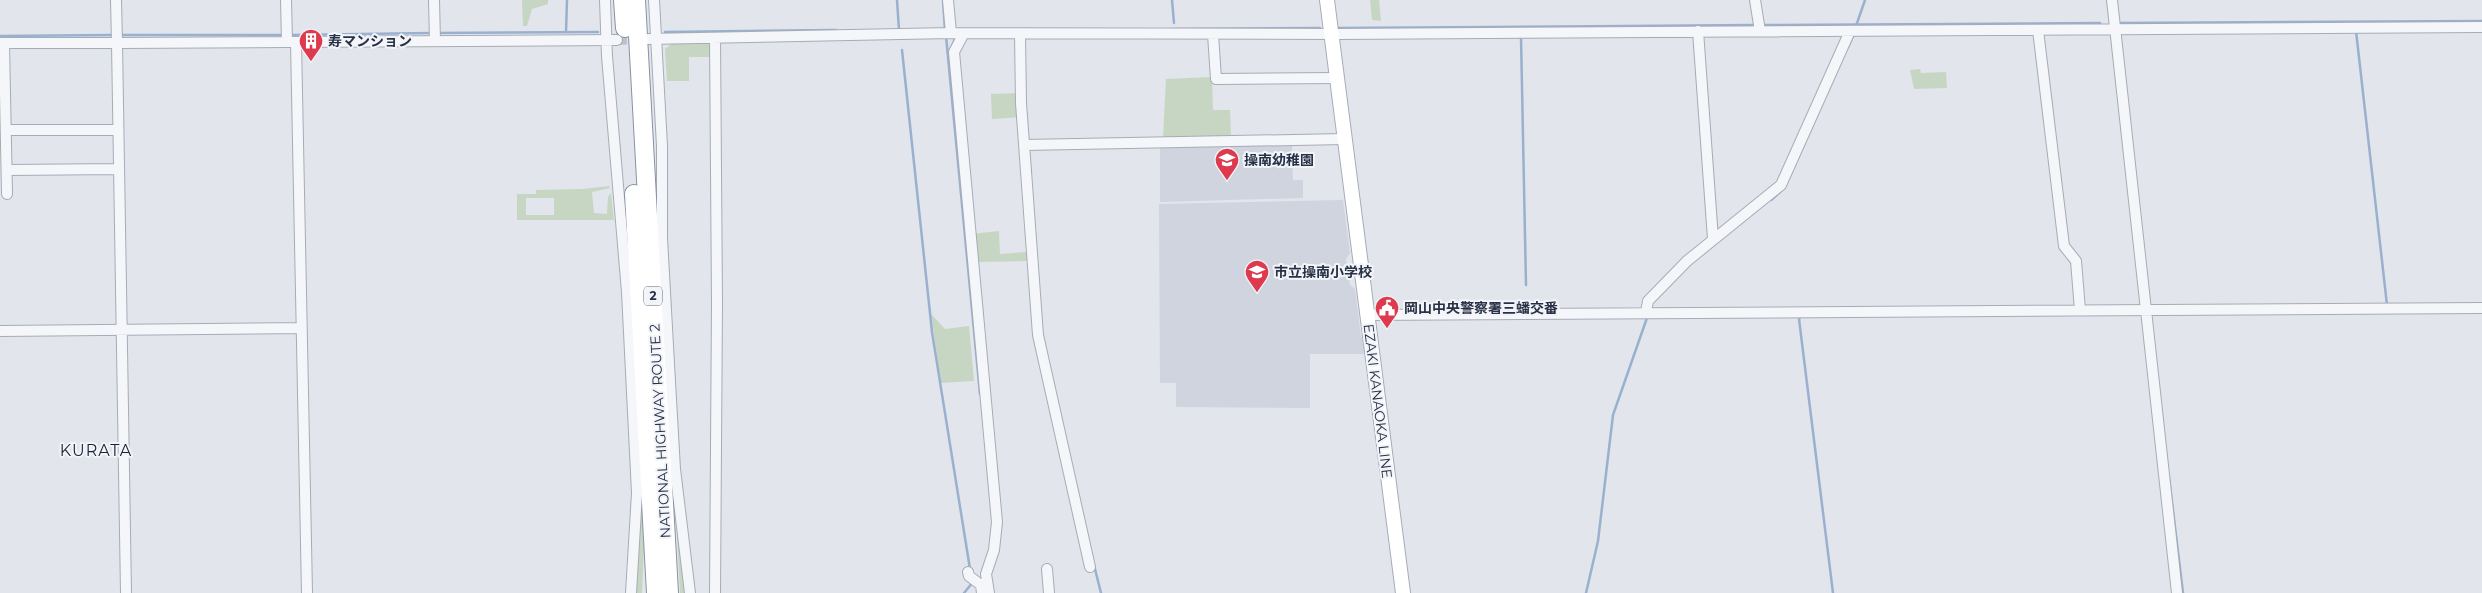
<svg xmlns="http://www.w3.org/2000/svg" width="2482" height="593" viewBox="0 0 2482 593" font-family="Montserrat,'Noto Sans JP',sans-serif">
	<rect width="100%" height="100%" fill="#e2e5ec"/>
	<path fill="#cfd4de" d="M1292,145L1293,180H1303V198L1160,202V146Z
		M1343,200L1350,253L1346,259L1350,285L1355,289L1361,337H1365L1367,354H1310V408L1176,407V383H1160L1159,204Z"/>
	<path fill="#c6d6c2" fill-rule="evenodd" d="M522,0H548V4L532,9L527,26H523Z
		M1370,0H1379L1381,21L1372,20Z
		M671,44H708L710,45V57H689V81H667L665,49Z
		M1920,69L1921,73L1946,72L1947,88L1914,89L1910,70Z
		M1212,77L1213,110H1230L1231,136L1163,137L1166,79Z
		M1019,93L1020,117L992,119L991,94Z
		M609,186L610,188L592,192L594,213L607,214L608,197L611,193L614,220H517V194H536V190L583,189ZM526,198H554V215H526Z
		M999,231L1000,254L1028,252L1029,258L1026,261L975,262L972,234Z
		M931,314L945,329L969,326L974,381L941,383Z
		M641,497L644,546L642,593H633Z
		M675,498L686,593H680Z"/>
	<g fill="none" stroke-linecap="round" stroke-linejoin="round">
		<path stroke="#99b1cf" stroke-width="2.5" d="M897,0L899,30
			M943,0L945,31
			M1172,0L1174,23
			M2119,23L2482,21
			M1762,25L2100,23
			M1856,26L1865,0
			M1338,28L1756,25
			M1174,29L1320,28
			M2356,31L2387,305
			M566,32L567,0
			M665,32L836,30
			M436,33L598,32
			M119,35H283
			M289,35L431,33
			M0,36L113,35
			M946,36L980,394
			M1521,37L1526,285
			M1848,47L1853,36
			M902,50L932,332L970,569
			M950,50L955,39
			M1771,200L1780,192
			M1801,316L1799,319L1833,593
			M2169,478L2183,593
			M1094,565L1101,593
			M964,593L973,582
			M1586,593L1598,541L1613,415L1648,315"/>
		<path stroke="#bdc1cb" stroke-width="10" stroke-dasharray="10 5" stroke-linecap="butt" d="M617,40L643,39"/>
		<defs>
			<path id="street" d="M116,0L117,43L287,42L286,0
				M434,0L435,41
				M605,0L607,56L627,292L637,493L631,593
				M654,0L662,146V238L669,364L675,469L690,593
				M948,0L951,33
				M1755,0L1760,31
				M2112,0L2177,593
				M2038,30L2064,246L2076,261L2080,310
				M1698,31L1713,239
				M1020,34L1021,103L1038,335L1090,567
				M1213,34L1216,79L1337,78
				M963,35L954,52L997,522L994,550L986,574L989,593
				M715,38L717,303L715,593
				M646,39L951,33L1337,34L2482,27
				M287,42L617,40
				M296,42L307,593
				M0,43H117L126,593
				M4,43L7,194
				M6,130H118
				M1024,145L1344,139
				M7,170L118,169
				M1646,312L1648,301L1687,261L1781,185L1850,31
				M1367,315L2482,308
				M0,331L301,328
				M1047,569L1049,593
				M968,572L969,576L981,585L982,593"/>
			<path id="secondary" d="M1327,0L1403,593"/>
			<path id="highway" d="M623,0L625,28
				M636,0L669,593
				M634,194L656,593"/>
		</defs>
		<use href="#street" stroke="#a6acb7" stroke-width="12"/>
		<use href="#secondary" stroke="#a6acb7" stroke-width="16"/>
		<use href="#highway" stroke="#8792a4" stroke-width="20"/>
		<use href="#street" stroke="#f5f6f9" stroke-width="10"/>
		<use href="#secondary" stroke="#fff" stroke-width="14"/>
		<use href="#highway" stroke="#fff" stroke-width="18"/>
	</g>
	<defs>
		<symbol id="building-pin" viewBox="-11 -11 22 30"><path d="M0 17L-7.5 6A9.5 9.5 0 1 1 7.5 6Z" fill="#dd3a4d" stroke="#f2f4f9"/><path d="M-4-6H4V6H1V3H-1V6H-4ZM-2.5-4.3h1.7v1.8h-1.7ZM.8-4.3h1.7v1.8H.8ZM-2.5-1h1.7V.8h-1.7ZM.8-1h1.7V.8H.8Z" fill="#fff"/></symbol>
		<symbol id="school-pin" viewBox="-11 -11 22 30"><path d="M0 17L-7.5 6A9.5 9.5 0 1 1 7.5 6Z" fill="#dd3a4d" stroke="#f2f4f9"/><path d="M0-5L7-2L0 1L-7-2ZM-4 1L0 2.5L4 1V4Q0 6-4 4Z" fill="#fff"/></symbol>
		<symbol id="civic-pin" viewBox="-11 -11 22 30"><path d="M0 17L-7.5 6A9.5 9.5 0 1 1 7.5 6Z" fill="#dd3a4d" stroke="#f2f4f9"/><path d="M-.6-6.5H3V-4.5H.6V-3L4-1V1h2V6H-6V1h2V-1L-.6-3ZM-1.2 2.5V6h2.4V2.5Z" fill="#fff"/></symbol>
	</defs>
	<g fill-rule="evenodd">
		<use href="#building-pin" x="297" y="27" width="28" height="38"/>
		<use href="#school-pin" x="1213" y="146" width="28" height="38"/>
		<use href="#school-pin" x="1243" y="258" width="28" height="38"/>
		<use href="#civic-pin" x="1373" y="294" width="28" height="38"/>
	</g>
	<g text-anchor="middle" stroke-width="4" stroke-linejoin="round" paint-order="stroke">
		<rect fill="#f2f4f9" stroke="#656c7c" stroke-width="1" x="644" y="286.5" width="18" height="19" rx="4"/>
		<g font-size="12" font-weight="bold" fill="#283246">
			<text x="653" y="300">2</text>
		</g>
		<g font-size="14" font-weight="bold" fill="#283246" stroke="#f2f4f9" text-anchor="start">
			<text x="328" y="46">寿マンション</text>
			<text x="1244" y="165">操南幼稚園</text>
			<text x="1274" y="277">市立操南小学校</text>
			<text x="1404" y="313">岡山中央警察署三蟠交番</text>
		</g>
		<g font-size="14" fill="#283246" stroke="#f2f4f9">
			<text transform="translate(1378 401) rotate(83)" y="5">EZAKI KANAOKA LINE</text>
			<text transform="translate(660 431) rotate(-93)" y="5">NATIONAL HIGHWAY ROUTE 2</text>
		</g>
		<g font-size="16" letter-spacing="1" fill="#1a2236" stroke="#f2f4f9">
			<text x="96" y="456">KURATA</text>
		</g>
	</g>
</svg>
